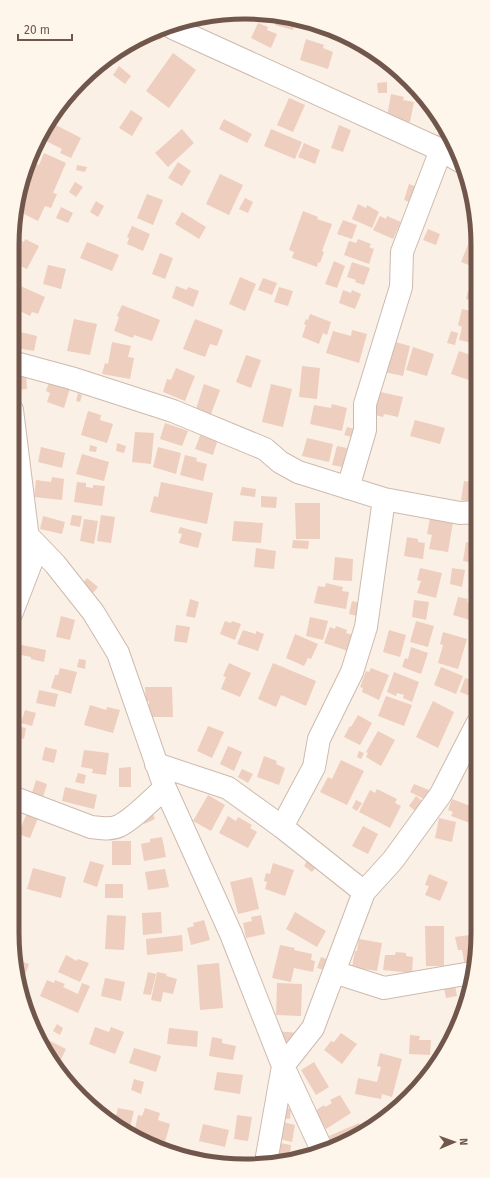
<svg xmlns="http://www.w3.org/2000/svg" width="490" height="1178" viewBox="0 0 490 1178" font-family="'Fira Sans',sans-serif">
	<rect width="100%" height="100%" fill="#fbf0e5"/>
	<path fill="#eecebe" d="M273,18L295,21L293,30L275,25L276,22L273,21Z
		M258,23L268,27L267,30L277,34L271,48L251,38Z
		M163,30L166,32L160,40L152,33Z
		M306,39L324,45L323,48L333,52L328,69L300,60Z
		M130,45L131,47L127,54L123,51Z
		M173,53L196,70L169,108L146,91Z
		M119,66L131,76L125,84L113,75Z
		M82,82L76,100L67,97L70,92Z
		M387,82V93H378L377,83Z
		M391,94L404,97L403,100L414,102L410,122L387,117Z
		M289,98L305,105L293,132L277,125Z
		M65,100L67,101L59,116L56,115Z
		M131,110L143,118L132,136L119,128Z
		M224,119L252,134L247,143L219,129Z
		M52,123L81,138L71,158L60,153L62,149L46,141L44,146L40,143Z
		M441,123L454,142V143L437,138Z
		M339,125L351,130L343,152L331,148Z
		M182,129L194,143L168,167L155,153Z
		M271,129L302,142L295,159L264,146Z
		M304,143L320,150L315,164L298,157Z
		M44,153L66,163L53,193L57,194L51,208L45,206L38,221L18,211L19,202L23,194L21,193L25,179L28,180L36,164L39,165Z
		M178,162L191,171L182,186L168,178Z
		M77,165L87,167L85,172L76,170Z
		M220,174L243,185L229,215L206,204Z
		M75,182L83,187L76,197L69,192Z
		M409,184L417,187L411,203L404,200Z
		M147,194L163,200L153,225L137,218Z
		M245,198L253,202L248,213L239,209Z
		M96,201L104,206L98,217L90,212Z
		M358,204L366,208L367,205L379,212L372,228L352,219Z
		M61,207L73,213L68,223L56,218Z
		M303,211L318,217L317,219L332,224L322,251L324,252L320,263L318,262L317,267L292,258L294,252L289,250Z
		M182,212L206,227L199,239L175,224Z
		M380,216L386,219L387,216L401,222L393,239L373,230Z
		M343,220L357,225L352,239L337,234Z
		M132,226L150,234L143,251L127,244L129,238L127,237Z
		M428,229L440,234L436,245L423,240Z
		M13,237L24,242L25,239L39,246L27,269L12,262Z
		M358,239L371,244L369,247L374,249L369,264L344,255L349,241L356,243Z
		M87,242L119,255L112,271L80,258Z
		M469,242L476,245V268L461,262Z
		M160,253L173,258L165,279L152,274Z
		M334,261L345,266L337,288L325,284Z
		M352,262L370,268L364,285L355,282L356,280L347,277Z
		M48,265L66,269L61,289L43,284Z
		M475,274H476V302L466,299L468,291L470,292Z
		M240,277L256,284L245,311L229,304Z
		M263,278L277,283L272,295L258,290Z
		M16,284L45,297L38,314L32,312L30,316L14,308L15,304L12,302V293Z
		M176,286L187,290L188,287L199,291L193,307L172,298Z
		M279,287L293,291L288,306L274,302Z
		M343,290L351,293L352,290L361,294L355,309L339,303Z
		M122,305L160,320L152,341L134,335L133,338L114,331L119,317L117,316Z
		M462,309L476,312V344L459,340L462,327L458,325Z
		M310,314L331,322L327,335L323,333L319,344L302,337L306,325L304,324L306,319L308,320Z
		M17,316L18,330H12V317Z
		M74,319L97,324L90,355L67,351Z
		M195,319L223,330L217,346L210,344L205,357L183,349Z
		M352,330L367,334L359,363L326,353L333,331L351,336Z
		M451,331L458,333L455,345L447,343Z
		M20,332L37,336L34,351L17,348Z
		M392,341L410,346L403,376L384,372Z
		M112,342L131,346L128,357L134,358L130,379L102,374L105,363L108,364Z
		M413,347L434,354L427,376L406,370Z
		M459,351L476,357V367L472,381L451,374Z
		M246,355L261,360L251,388L236,382Z
		M302,366L320,368L317,399L299,397Z
		M176,368L195,376L185,401L163,392L167,379L171,380Z
		M26,374L27,389L17,390L16,375Z
		M50,379L71,385L64,408L47,402L50,393L46,391Z
		M204,384L220,390L210,417L195,412Z
		M271,384L292,389L283,427L262,422Z
		M376,391L403,397L398,417L384,414L383,417L371,414Z
		M78,393L82,395L80,402L76,401Z
		M332,404L347,408L342,431L310,424L314,405L331,408Z
		M88,411L101,415L100,420L113,424L107,443L81,435Z
		M475,411H477V437H472Z
		M415,420L445,428L440,444L410,436Z
		M165,423L188,431L182,446L160,439Z
		M347,427L355,429L352,437L344,435Z
		M135,432L154,433L151,464L132,462Z
		M201,433L218,439L213,455L195,449Z
		M307,438L333,444L329,462L302,456Z
		M117,443L126,446L124,453L116,451Z
		M90,445L97,447L96,452L89,451Z
		M337,446L347,448L342,467L332,465Z
		M41,447L65,453L62,468L38,462Z
		M158,447L181,453L176,474L153,467Z
		M82,454L109,462L104,481L76,474Z
		M185,455L197,458L196,461L207,464L203,481L180,475Z
		M52,477L64,479L62,500L34,497L36,480L51,482Z
		M464,481L477,483V502L461,500Z
		M77,482L86,483V487L93,488V485L105,486L102,506L74,502Z
		M161,482L213,493L207,524L150,512L154,496L158,497Z
		M242,487L256,489L255,497L240,495Z
		M261,496L277,497L276,508L261,507Z
		M295,503H320V539H296Z
		M72,515L82,516L80,527L70,525Z
		M101,515L115,517L111,543L97,541Z
		M43,516L65,522L62,534L40,529Z
		M430,518L453,522L448,552L429,549L432,535L427,534Z
		M84,519L98,521L94,544L80,541Z
		M234,521L263,523L261,543L232,541Z
		M180,527L202,533L198,548L179,543L182,534L178,533Z
		M407,537L418,539V542L425,543L423,559L404,556Z
		M293,540L309,541L308,549L292,548Z
		M466,542L477,544V564L463,561Z
		M256,548L276,551L274,569L254,567Z
		M335,557L353,559L352,581L333,580Z
		M420,568L442,573L436,598L417,593L421,581L417,580Z
		M452,568L465,570L462,587L450,584Z
		M473,575L477,577V594L468,591Z
		M87,578L98,587L93,593L82,584Z
		M326,583L343,587L342,591L349,592L346,609L314,603L318,586L325,587Z
		M458,597L468,599L467,602L477,605V622L453,615Z
		M190,599L199,602L195,618L186,616Z
		M414,600L429,602L426,620L412,617Z
		M352,601L360,603L357,616L349,614Z
		M61,616L75,620L70,640L56,637Z
		M310,617L328,621L323,640L306,636Z
		M225,621L231,623L232,621L241,624L235,640L220,634Z
		M416,621L434,626L428,647L410,642Z
		M176,625L190,627L187,643L174,641Z
		M336,626L347,630L346,633L353,635L348,651L324,643L330,627L335,629Z
		M243,630L256,634V631L264,634L258,651L237,644Z
		M389,630L406,635L400,657L383,652Z
		M443,632L467,639L458,669L438,663L443,645L440,644Z
		M295,634L318,644L311,659L308,658L304,666L286,658Z
		M12,643L46,650L44,662L31,659V657L12,653Z
		M411,647L428,653L421,674L402,667L405,658L408,659Z
		M79,659L86,660L85,669L77,667Z
		M229,663L251,673L240,697L221,689L226,677L223,676Z
		M273,663L316,681L306,706L281,695L276,707L258,699Z
		M441,667L463,676L456,694L434,685Z
		M60,668L77,672L71,694L51,688L55,675H58Z
		M371,668L389,675L379,700L362,692L363,688L360,687L366,671L369,672Z
		M394,672L419,682L412,702L403,698L404,695L397,693L396,696L387,692Z
		M465,678L477,682L473,697L460,692Z
		M145,687H172L173,717H149V701H146Z
		M39,690L58,694L55,707L36,703Z
		M386,696L412,705L404,726L378,716Z
		M433,701L454,712L438,748L416,737Z
		M90,705L106,710L107,707L120,710L113,733L84,725Z
		M25,710L36,713L32,726L21,723Z
		M358,715L372,723L360,745L344,737L350,726L351,727Z
		M12,725L26,728L24,739L12,736Z
		M208,726L224,732L212,758L197,751Z
		M378,731L395,740L381,766L366,757L368,753L366,752Z
		M228,746L242,752L234,771L220,764Z
		M45,747L57,750L54,763L42,760Z
		M84,750L109,753L106,775L92,773L93,769L81,767Z
		M359,751L364,753L361,759L357,757Z
		M264,756L277,761L276,764L285,768L279,785L257,777Z
		M341,760L364,771L347,805L320,792L328,777L332,779Z
		M131,767V787H119V768Z
		M242,769L253,774L248,783L238,777Z
		M78,773L86,775L84,784L75,782Z
		M36,780L47,784L43,797L32,793Z
		M414,784L429,790L424,799L410,792Z
		M65,787L97,795L94,809L62,801Z
		M377,789L397,799L395,803L401,806L390,828L359,812L370,790L375,793Z
		M208,795L225,805L211,831L193,821Z
		M416,796L425,803L418,813L409,806Z
		M452,799L478,809V826L451,816L453,812L448,810Z
		M356,800L362,803L357,811L352,808Z
		M152,812L155,819L144,824L141,817Z
		M27,813L38,818L30,838L18,834Z
		M228,816L236,821L238,817L252,825L250,828L257,832L248,848L219,833Z
		M439,818L456,822L452,842L435,838Z
		M363,826L378,834L368,854L352,846Z
		M162,837L166,857L144,861L141,844L150,842V839Z
		M112,841H131V865H112Z
		M308,859L317,866L312,872L304,866Z
		M90,861L104,865L97,887L83,882Z
		M273,863L294,870L285,896L265,889L267,882L264,881L266,873L270,874Z
		M33,868L66,877L61,898L27,889Z
		M165,869L169,887L148,890L145,872Z
		M429,874L448,882L440,901L425,895L429,886L425,885Z
		M252,877L259,909L238,914L230,882Z
		M105,884H123V898H105Z
		M161,912L162,933L143,935L142,913Z
		M295,912L326,931L317,947L286,929Z
		M107,915L126,916L124,950L105,949Z
		M261,915L265,934L246,938L243,923L252,921L251,917Z
		M204,920L210,940L191,945L187,928L194,926L193,923Z
		M425,926H444V966H426Z
		M477,934L473,965L465,966L462,950H458L455,937Z
		M182,935L183,951L147,955L146,939Z
		M359,939L382,943L377,971L352,967L355,951H357Z
		M280,945L295,948L294,950L312,954L311,960L315,961L313,972L294,968L291,982L272,978Z
		M396,952L406,953V956L413,957L412,973L383,970L385,955H395Z
		M66,955L77,961L78,959L89,963L80,982L58,972Z
		M321,957L331,961L327,971L317,968Z
		M16,960L29,964L24,978L19,976Z
		M219,963L223,1008L200,1010L197,965Z
		M148,972L156,974L151,995L143,994Z
		M157,972L167,974L166,976L177,979L173,994L163,992L161,1002L151,1000Z
		M105,978L125,982L121,1001L101,996Z
		M47,980L54,983L55,980L65,984L63,987L78,994L82,983L90,986L78,1013L40,996Z
		M277,983L302,984L301,1016L276,1015Z
		M455,986L457,996L446,998L444,988Z
		M57,1024L63,1028L60,1035L53,1031Z
		M95,1027L109,1032L111,1027L124,1032L115,1054L89,1044Z
		M169,1028L198,1031L197,1047L167,1044Z
		M274,1031L300,1033L294,1042L279,1041Z
		M341,1033L357,1044L342,1064L324,1050L331,1041L334,1042Z
		M410,1035L420,1036L419,1040H431L430,1055L409,1054Z
		M40,1036L66,1049L58,1065Z
		M212,1037L222,1039V1043L236,1046L233,1060L209,1056Z
		M134,1048L161,1056L156,1072L129,1063Z
		M380,1053L402,1059L392,1097L382,1094L381,1099L355,1094L358,1078L377,1082L381,1067L377,1066Z
		M314,1062L329,1087L316,1095L301,1070Z
		M217,1072L243,1075L240,1094L214,1090Z
		M134,1079L144,1082L141,1094L131,1090Z
		M340,1095L351,1113L326,1129L315,1111L324,1105L325,1107L332,1103L330,1100Z
		M281,1107L291,1109L290,1119L279,1118Z
		M118,1108L134,1111L128,1135L114,1123Z
		M145,1108L160,1113L158,1120L170,1124L165,1142L134,1133L138,1115L142,1116Z
		M379,1112L385,1115L374,1124Z
		M237,1115L252,1117L248,1141L234,1139Z
		M279,1121L295,1125L292,1142L276,1138Z
		M359,1123L363,1133L362,1135L333,1145L329,1136Z
		M203,1124L229,1130L225,1147L199,1141Z
		M274,1142L291,1145L289,1162H271Z"/>
	<g fill="none" stroke-linecap="round" stroke-linejoin="round">
		<defs>
			<path id="minor" d="M173,28L441,150L460,161
				M12,362L71,378L173,411L265,449L280,462L298,472L384,499L460,513L477,512
				M12,410L31,563L12,612
				M348,488L365,430V404L401,287L402,252L441,150
				M12,524L27,535L55,564L93,612L118,653L165,788L231,934L283,1066L322,1150
				M156,764L228,788L282,827L364,892
				M12,797L91,827C101,828 110,830 119,826C134,819 153,798 165,788
				M282,827L314,767L319,739L352,672L366,627L384,499
				M334,972L384,988L471,973
				M266,1162L283,1066L313,1028L364,892L393,860L441,794L477,724"/>
		</defs>
		<use href="#minor" stroke="#cdbaaf" stroke-width="24"/>
		<use href="#minor" stroke="#fff" stroke-width="22"/>
	</g>
	<path d="M0 0H490V1178H0ZM245 19H245A226 226 0 0 1 471 245V933A226 226 0 0 1 245 1159H245A226 226 0 0 1 19 933V245A226 226 0 0 1 245 19Z" fill="#fef5eb" fill-rule="evenodd"/>
	<path fill="none" stroke="#71564c" stroke-width="5" d="M245 19H245A226 226 0 0 1 471 245V933A226 226 0 0 1 245 1159H245A226 226 0 0 1 19 933V245A226 226 0 0 1 245 19Z"/>
	<g transform="translate(454 1142) rotate(88)" stroke="#fef5eb" stroke-width="3" paint-order="stroke">
	<path d="M0-3L7 15L0 10L-7 15Z" fill="#71564c"/>
	<text y="-6" font-size="11" font-weight="bold" text-anchor="middle" fill="#71564c">N</text>
	</g>
	<path d="M18 34v6h54v-6" fill="none" stroke="#71564c" stroke-width="2"/>
	<text x="24" y="34" font-size="12" fill="#71564c" stroke="#fef5eb" stroke-width="3" paint-order="stroke">20 m</text>
</svg>
